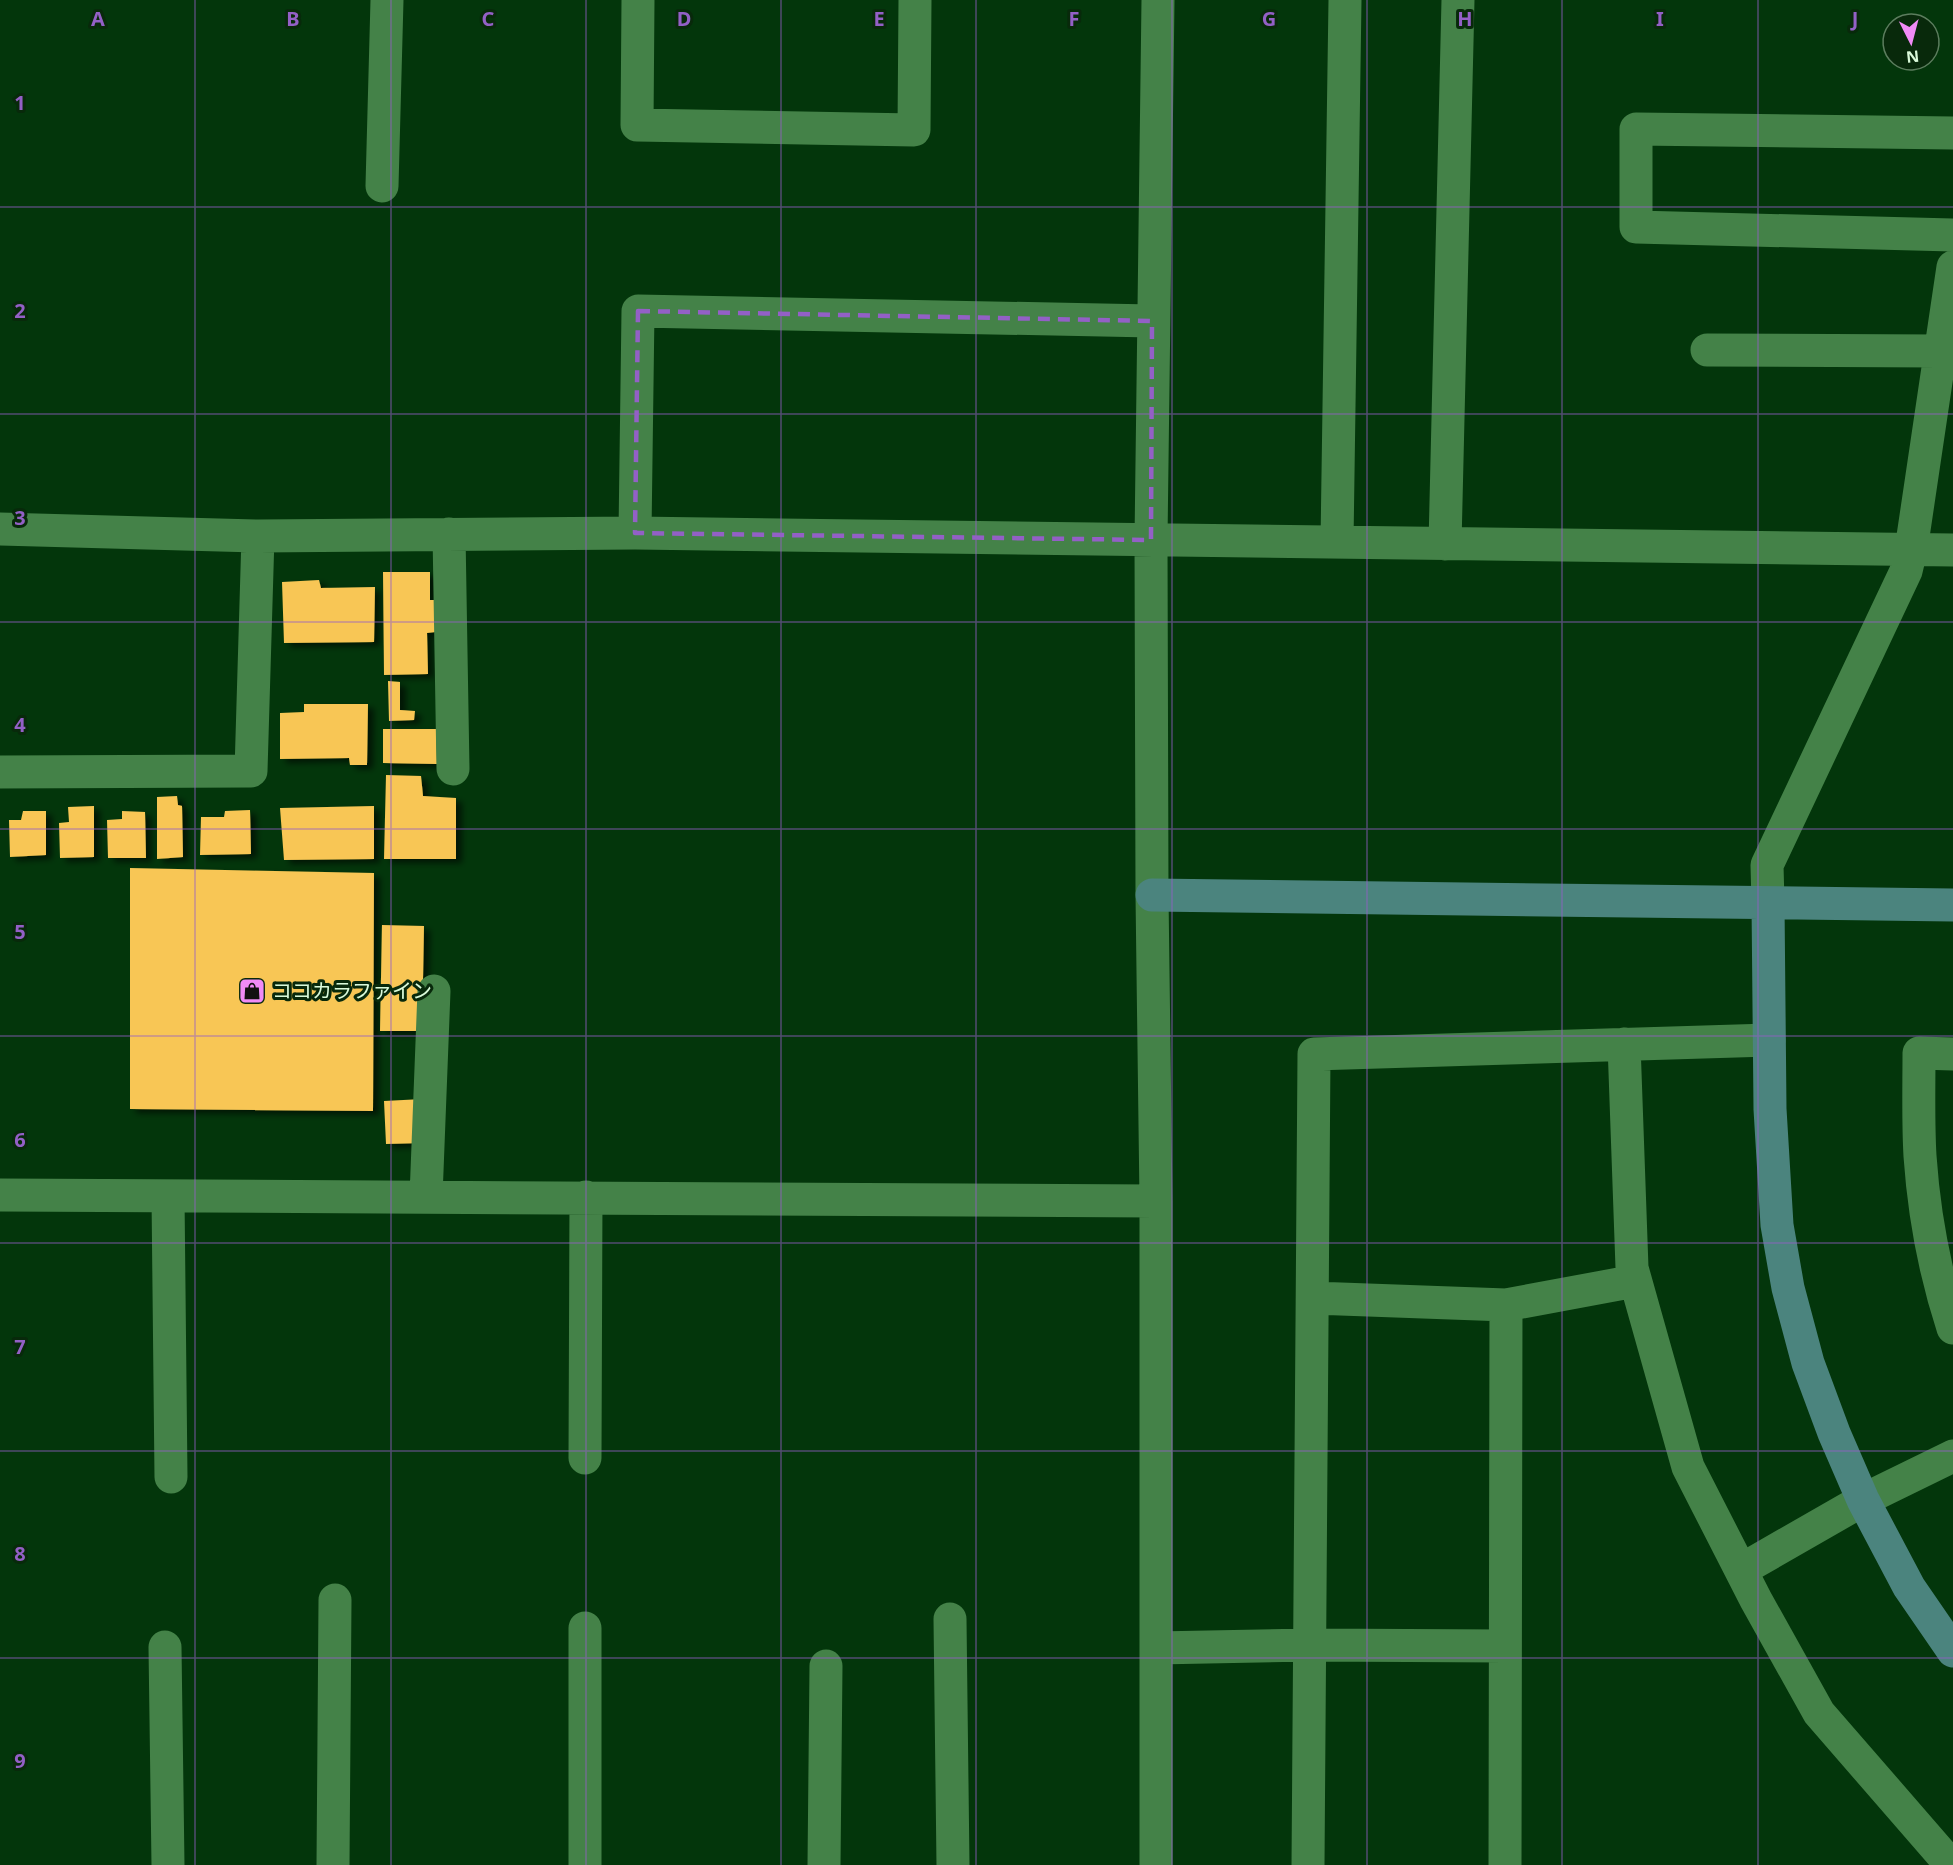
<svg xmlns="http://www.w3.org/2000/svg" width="1953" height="1865" viewBox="0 0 1953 1865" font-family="'Noto Sans','Noto Sans JP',sans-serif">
	<defs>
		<filter id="shadow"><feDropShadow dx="6" dy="4" stdDeviation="3" flood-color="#0009"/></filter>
	</defs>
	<rect width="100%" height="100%" fill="#03360b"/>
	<path fill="#f8c655" filter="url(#shadow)" d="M383,572H430V600H436L435,632L427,633L428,674L384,675Z
		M319,580L321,588L375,587L374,642L284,643L282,582Z
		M388,681L400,682V710L415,711L414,720L389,721Z
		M304,704H368L367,765H350L349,758L280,759V713L304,712Z
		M383,729H436L437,764L383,763Z
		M386,775L421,776L423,796L456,798V859H384Z
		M177,796L178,805L182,806L183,857L157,859V797Z
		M94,806V857L60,858L59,823L69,822L68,807Z
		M374,806V859L284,860L280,808Z
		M250,810L251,854L200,855L201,817H224L225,811Z
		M23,811H46V855L10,857L9,820H21Z
		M122,811L145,812L146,858H108L107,820L122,819Z
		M130,868L374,873L373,1111L130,1109Z
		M382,925L424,926L422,1031H380Z
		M423,1099L421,1143L386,1144L384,1101Z"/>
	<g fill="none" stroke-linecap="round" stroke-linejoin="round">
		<path stroke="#448248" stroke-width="33" d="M638,0L637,125L914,130L915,0
			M1953,133L1636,129V227L1953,235
			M382,186L387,0
			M1707,350L1940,351
			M0,529L258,536L635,533L1953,550
			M635,533L638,311L1152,321
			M449,534L453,769
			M1337,542L1345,0
			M1445,544L1458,0
			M0,772L251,771L258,536
			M1768,903L1767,865L1906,571L1911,550L1953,267
			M1624,1044L1632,1268L1688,1467L1756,1600L1819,1713L1951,1865
			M1953,1054L1919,1053C1919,1087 1918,1122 1920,1156C1924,1214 1935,1273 1953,1328
			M0,1195L1156,1201
			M168,1196L171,1477
			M426,1197L434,991
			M1313,1298L1506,1305L1505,1865
			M1506,1305L1635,1281
			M585,1458L586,1197
			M1741,1570L1863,1500L1953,1456
			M950,1619L953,1865
			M165,1647L168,1865
			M1156,1648L1310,1645L1505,1646
			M333,1865L335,1600
			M585,1865V1628
			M824,1865L826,1666
			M1156,1865V1201L1152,895L1151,540L1158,0
			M1308,1865L1314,1054L1769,1040"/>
		<path stroke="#4b847e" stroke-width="33" d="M1152,895L1953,905
			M1768,903L1770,1109L1777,1225L1788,1288L1808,1363L1834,1433L1863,1500L1909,1587L1953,1651"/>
	</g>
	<path fill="none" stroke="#9360c6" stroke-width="4.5" stroke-dasharray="12 8" stroke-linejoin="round" d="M638,311L1152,321L1151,540L635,533Z"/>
	<path fill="none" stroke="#9360c6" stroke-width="1.5" stroke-opacity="0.55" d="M195,0V1865M391,0V1865M586,0V1865M781,0V1865M976,0V1865M1172,0V1865M1367,0V1865M1562,0V1865M1758,0V1865M0,207H1953M0,414H1953M0,622H1953M0,829H1953M0,1036H1953M0,1243H1953M0,1451H1953M0,1658H1953"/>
	<defs>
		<symbol id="shop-square" viewBox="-11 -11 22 22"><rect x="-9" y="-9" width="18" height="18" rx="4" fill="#f08bf6" stroke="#08290b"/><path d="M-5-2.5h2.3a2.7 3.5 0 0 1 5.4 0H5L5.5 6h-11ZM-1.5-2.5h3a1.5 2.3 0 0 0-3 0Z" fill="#111"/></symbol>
	</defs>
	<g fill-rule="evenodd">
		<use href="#shop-square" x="237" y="976" width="30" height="30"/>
	</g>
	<g text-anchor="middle" stroke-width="6" stroke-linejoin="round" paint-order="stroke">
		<g font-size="20" fill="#dafada" stroke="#08290b" text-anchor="start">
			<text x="272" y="998">ココカラファイン</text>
		</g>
	</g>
	<g font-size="20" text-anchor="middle" font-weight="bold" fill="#9360c6" stroke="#08290b" stroke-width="6" stroke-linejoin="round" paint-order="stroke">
		<text x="98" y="26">A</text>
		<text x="293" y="26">B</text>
		<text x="488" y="26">C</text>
		<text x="684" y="26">D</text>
		<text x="879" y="26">E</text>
		<text x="1074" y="26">F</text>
		<text x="1269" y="26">G</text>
		<text x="1465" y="26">H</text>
		<text x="1660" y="26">I</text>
		<text x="1855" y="26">J</text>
		<text x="20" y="110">1</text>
		<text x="20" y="318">2</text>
		<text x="20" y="525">3</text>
		<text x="20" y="732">4</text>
		<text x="20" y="939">5</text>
		<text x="20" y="1147">6</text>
		<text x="20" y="1354">7</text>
		<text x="20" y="1561">8</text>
		<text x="20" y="1768">9</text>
	</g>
	<g transform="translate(1911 42) rotate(174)"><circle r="28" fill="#08290b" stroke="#5c7d5e" stroke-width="1.5"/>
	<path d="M0-4.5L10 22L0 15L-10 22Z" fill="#f08bf6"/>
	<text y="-9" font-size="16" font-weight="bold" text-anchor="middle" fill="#dafada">N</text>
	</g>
</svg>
